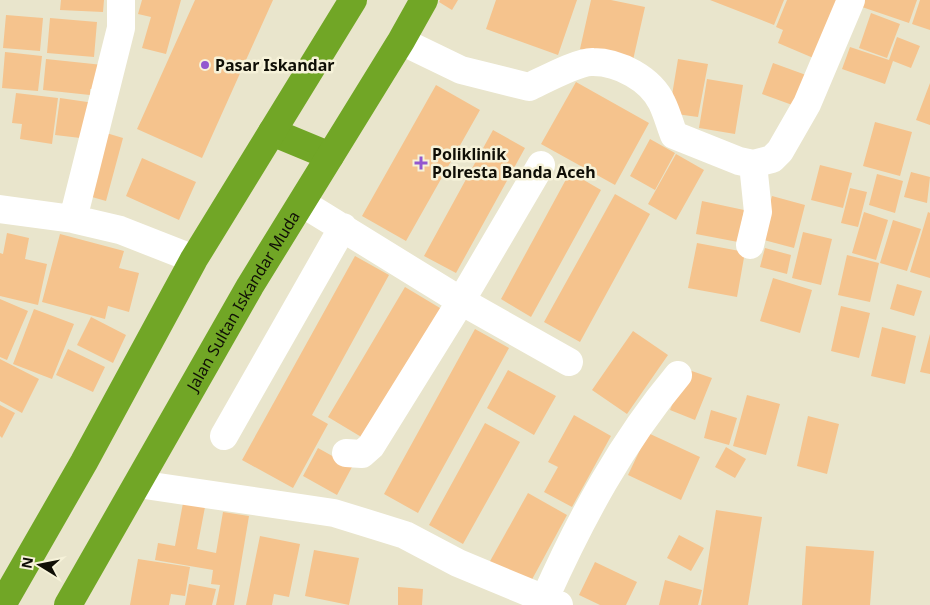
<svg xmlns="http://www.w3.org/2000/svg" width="930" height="605" viewBox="0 0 930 605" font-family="'Noto Sans',sans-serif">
	<rect width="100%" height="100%" fill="#e9e5cc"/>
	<path fill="#f5c38d" d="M61,0H104L103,12L60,10Z
		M142,0H181L166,54L142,48L151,17L138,14Z
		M195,0H273L202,158L137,129Z
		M440,0H458L452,10L439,2Z
		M496,0H577L558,55L486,29Z
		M591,0H611L645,7L633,60L580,49Z
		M710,0H784L774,25Z
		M787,0H843L818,60L778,43L783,30L776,27Z
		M864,0H917L909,23L862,7Z
		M920,0H930V30L912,24Z
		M871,13L900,24L887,58L859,48Z
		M6,15L43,18L40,51L3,48Z
		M50,18L97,22L94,57L47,53Z
		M897,37L920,46L911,68L893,61L885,84L842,69L850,47L889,60Z
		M5,52L42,56L38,91L2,88Z
		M46,59L103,65L101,90L90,89V95L43,90Z
		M678,59L708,64L698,117L669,113Z
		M773,63L806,75L795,106L762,94Z
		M707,79L743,85L735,134L699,128Z
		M576,82L649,123L615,185L541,144Z
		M930,83V125L916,120Z
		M436,85L480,110L406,241L362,216Z
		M16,93L58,98L52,144L20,139L22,124L12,123Z
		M60,98L94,103L89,139L55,135Z
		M875,122L912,132L900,176L863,166Z
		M493,130L525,148L456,273L424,256Z
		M103,132L123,138L106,201L85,195Z
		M650,139L675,153L655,190L630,176Z
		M676,154L704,170L676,220L648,204Z
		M142,158L196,182L179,220L126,196Z
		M820,165L852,173L843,208L811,200Z
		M570,172L601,190L531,317L501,299Z
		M911,172L930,177L927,203L904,197Z
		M877,174L903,181L895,213L869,205Z
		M850,188L867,192L858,227L841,223Z
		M615,194L650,214L580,342L544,322Z
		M772,196L805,205L794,248L760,239Z
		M702,201L744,210L738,242L696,234Z
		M864,212L888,220L876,260L852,253Z
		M928,212L930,213V278L910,272Z
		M893,220L921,229L907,271L880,263Z
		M803,232L832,239L821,285L792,278Z
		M7,233L29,238L25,259L47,264L38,305L0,296V253L3,254Z
		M60,234L124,251L119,268L139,273L129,312L108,306L105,319L42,302Z
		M697,243L745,252L737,297L688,288Z
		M765,248L791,255L787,274L760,267Z
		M847,255L879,263L870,302L838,295Z
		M355,256L389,275L312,415L328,424L293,488L242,460Z
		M773,278L812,290L800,333L760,321Z
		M897,284L922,291L914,316L890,309Z
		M405,287L445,311L368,441L328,417Z
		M0,299L28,311L7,360L0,357Z
		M841,306L870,313L859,358L831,351Z
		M34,309L74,324L52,379L13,364Z
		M91,317L126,335L113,363L77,345Z
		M882,327L916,336L905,384L871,376Z
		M475,329L509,348L418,513L384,494Z
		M633,331L668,355L627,414L592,390Z
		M930,334V374L920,372Z
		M68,349L105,367L93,392L56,375Z
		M0,359L39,379L22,413L0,401Z
		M686,369L712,378L695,420L670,410Z
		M508,370L556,396L534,435L487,408Z
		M747,395L780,404L766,455L733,446Z
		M0,405L15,413L2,438L0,436Z
		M711,410L737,418L729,445L704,438Z
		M574,415L611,436L572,507L544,492L558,467L548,462Z
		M808,416L839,424L827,474L797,466Z
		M485,423L520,442L463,544L429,525Z
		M648,433L700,457L681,500L628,475Z
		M726,447L746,459L735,478L715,467Z
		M318,448L352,467L337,495L303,476Z
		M528,493L567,515L529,585L489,563Z
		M183,503L205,507L197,549L216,553L223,512L249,516L234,605H216L220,585L211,584L213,570L155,560L158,543L175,546Z
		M716,510L762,517L748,605H701Z
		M679,535L704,548L691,571L667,558Z
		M260,536L300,544L289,597L274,594L272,605H246Z
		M806,546L874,551L870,605H802Z
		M314,550L359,558L349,605L305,596Z
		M138,559L190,567L185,596L171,594L169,605H130Z
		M595,562L637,582L626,605H600L579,595Z
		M665,580L702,590L698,605H659Z
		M189,584L216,589L212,605H185Z
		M398,587L423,589L422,605H398Z"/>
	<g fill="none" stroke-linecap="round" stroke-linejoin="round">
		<path stroke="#fff" stroke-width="28" d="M401,41L461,70L529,87C544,80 579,61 593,62C619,62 651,79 662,103C667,113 670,125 674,135L739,161L753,164L772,159L780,151L807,104L851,0
			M302,203L461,301L569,362
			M0,209L73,219L120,230L194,259
			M73,219L121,28V0
			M750,245L758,212L753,164
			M224,436L343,227
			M346,453L362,454L371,446L461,301L541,165
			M138,484L334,513L405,535L458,563L559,605
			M545,598C581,518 621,443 678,375"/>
		<g stroke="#71a626" stroke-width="28">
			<path d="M272,132L330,156"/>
			<path d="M2,605L84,462L194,259L353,0"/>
			<path id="s1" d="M68,605L250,286L401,41L424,0"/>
		</g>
	</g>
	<g fill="#9258cf" stroke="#f6f2d9" stroke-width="2">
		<circle cx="205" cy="65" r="5"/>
		<path d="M418.5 155.5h5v5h5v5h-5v5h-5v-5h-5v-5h5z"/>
	</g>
	<g text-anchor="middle" stroke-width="5" stroke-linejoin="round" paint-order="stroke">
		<g font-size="16" font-weight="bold" fill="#0f0e06" stroke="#f6f2d9" text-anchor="start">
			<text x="215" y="71">Pasar Iskandar</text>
			<text x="432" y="160">Poliklinik<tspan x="432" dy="18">Polresta Banda Aceh</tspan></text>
		</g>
		<g font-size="16" fill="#0f0e06" stroke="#f6f2d9">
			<text dy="6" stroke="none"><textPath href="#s1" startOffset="351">Jalan Sultan Iskandar Muda</textPath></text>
		</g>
	</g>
	<g transform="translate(40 565) rotate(280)" stroke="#f6f2d9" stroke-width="4" paint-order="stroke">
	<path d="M0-4L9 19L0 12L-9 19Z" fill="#0f0e06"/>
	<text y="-8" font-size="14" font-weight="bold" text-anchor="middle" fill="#0f0e06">N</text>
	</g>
</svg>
